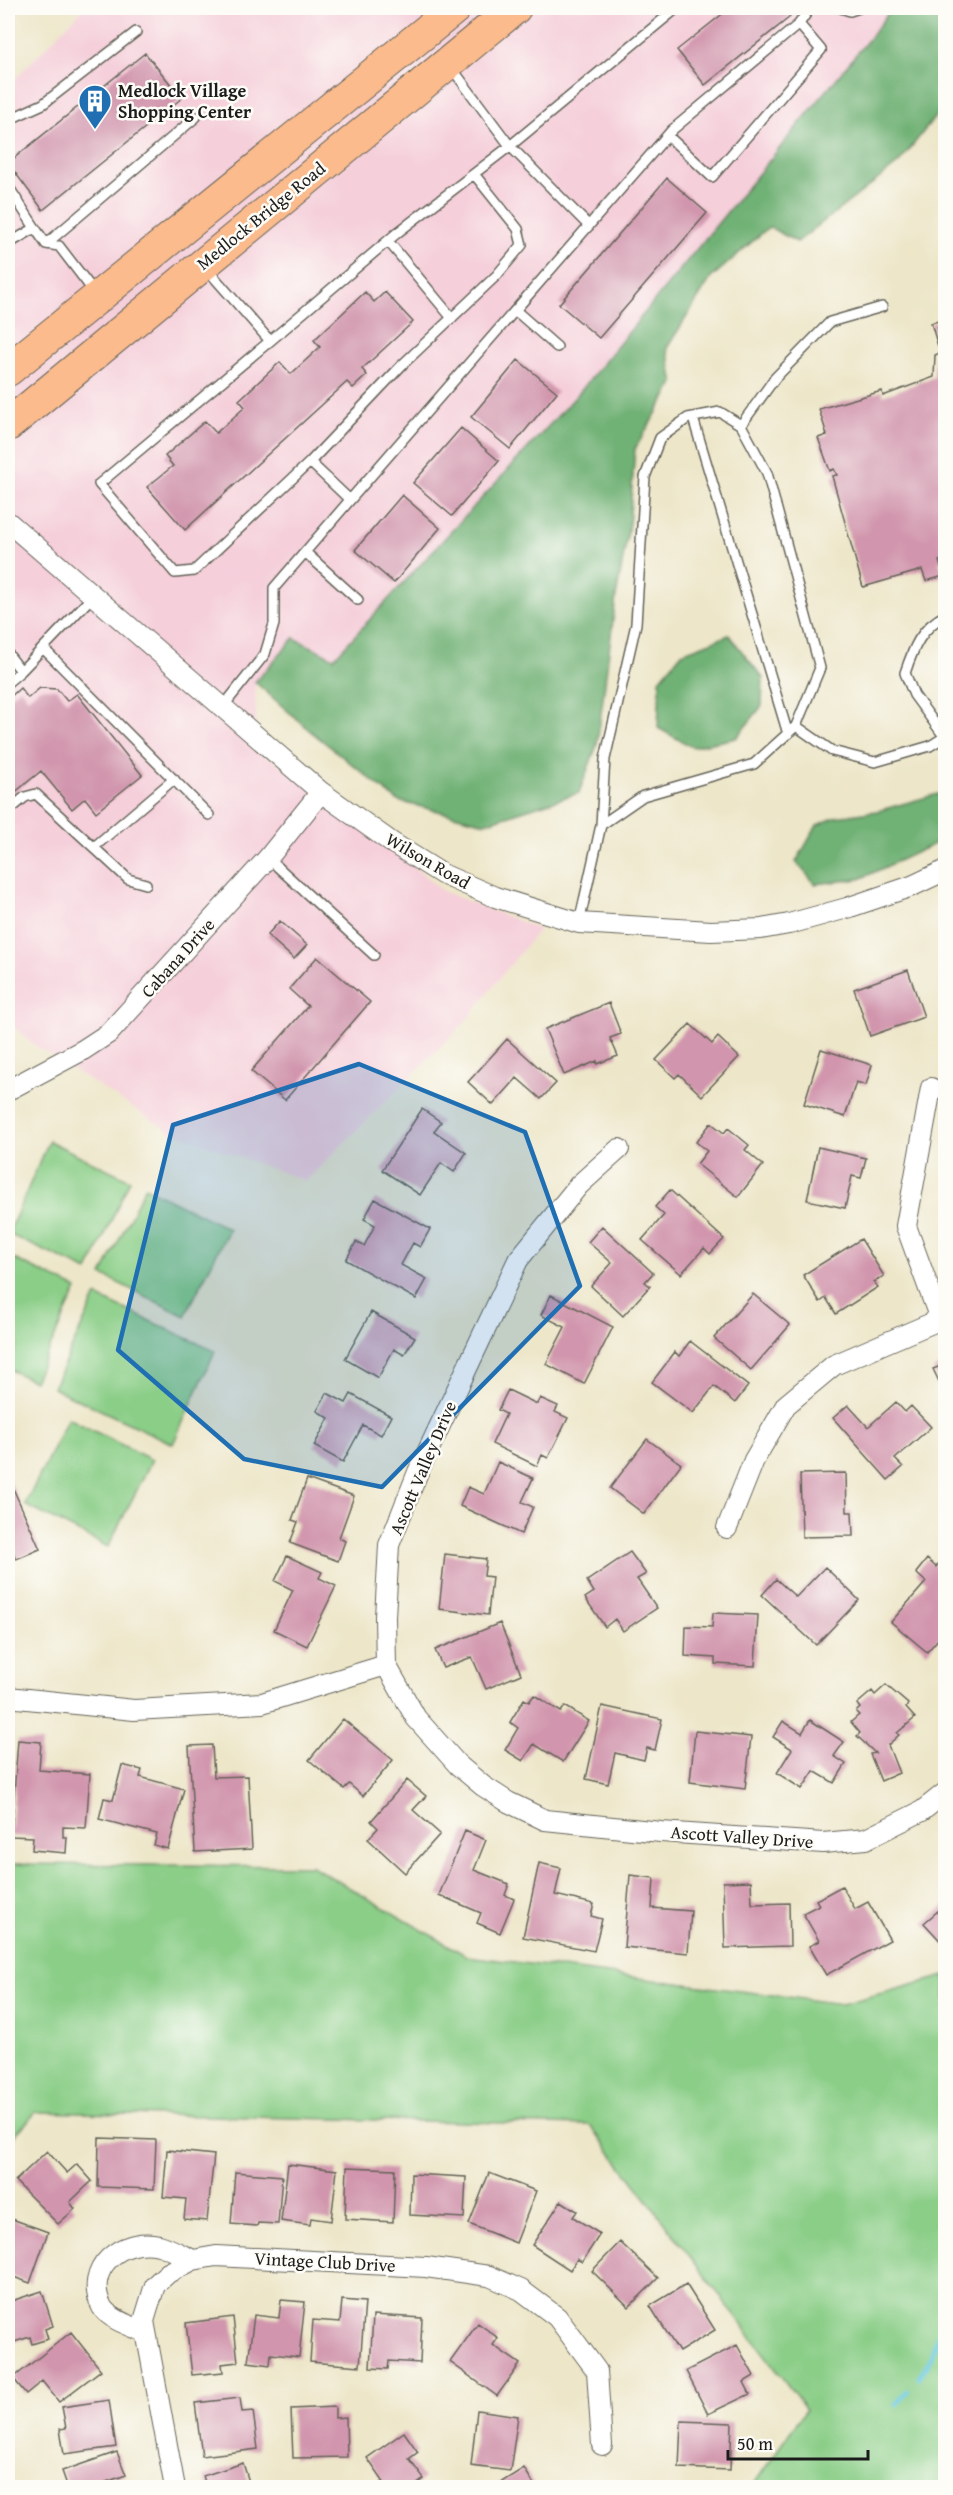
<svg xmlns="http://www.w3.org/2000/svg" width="953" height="2495" viewBox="0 0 953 2495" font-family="'Gentium Book Plus',serif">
	<rect width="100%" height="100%" fill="#fdfcf7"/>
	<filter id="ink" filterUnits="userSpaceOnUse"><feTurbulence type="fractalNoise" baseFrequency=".0167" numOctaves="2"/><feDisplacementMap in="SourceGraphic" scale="12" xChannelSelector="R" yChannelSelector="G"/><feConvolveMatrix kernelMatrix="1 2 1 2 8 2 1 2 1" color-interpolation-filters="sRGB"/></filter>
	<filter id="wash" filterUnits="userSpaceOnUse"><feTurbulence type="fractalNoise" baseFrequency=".008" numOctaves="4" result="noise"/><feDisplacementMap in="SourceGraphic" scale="24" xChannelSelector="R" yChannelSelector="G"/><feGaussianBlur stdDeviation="1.35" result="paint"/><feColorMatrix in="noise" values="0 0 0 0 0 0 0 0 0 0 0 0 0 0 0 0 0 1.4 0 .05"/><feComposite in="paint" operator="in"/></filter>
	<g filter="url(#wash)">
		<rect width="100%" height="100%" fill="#ede6c9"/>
		<path fill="#f5cfda" d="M84,8H892L868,40L578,394L334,658L294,638L255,682L257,750L341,803L442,891L539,929L464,1023L306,1181L171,1132L31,1043L8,1021V86Z"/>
		<path fill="#8ace87" stroke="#537552" stroke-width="1.5" d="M49,1141L130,1180L88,1271L8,1234Z
			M145,1187L229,1229L185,1316L102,1275Z
			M8,1256L77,1289L34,1381L8,1369Z
			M96,1296L215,1351L173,1444L53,1388Z
			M68,1418L152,1460L108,1547L25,1505Z
			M8,1864L312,1866L467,1956L842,2004L945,1976V2487H752L806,2409L590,2125L36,2112L8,2143Z"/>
		<path fill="#6fb174" stroke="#466648" stroke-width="1.5" d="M892,8H945V104L899,163L797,242L769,227L711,278L667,348L674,383L635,449L629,527L616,597L597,745L579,793L485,823L398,801L309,730L255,682L294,638L334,658L578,394L868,40Z
			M729,635L763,678L762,706L736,738L692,747L658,728L660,679L682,653Z
			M945,792V839L860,879L815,884L796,862L817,825L836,817L877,811Z"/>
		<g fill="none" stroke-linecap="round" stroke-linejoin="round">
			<path stroke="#62c7e0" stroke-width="5" d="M919,2377L930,2360L946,2308
				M896,2404L908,2391"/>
		</g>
		<g id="blocks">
			<path fill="#d196ad" d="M730,8H782L790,17L705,85L677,50Z
				M145,53L182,98L43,210L8,163Z
				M667,178L707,213L599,338L559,304Z
				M365,292L374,302L385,292L413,322L362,369L367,375L353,388L347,382L185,530L147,487L173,466L165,456L205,421L216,433L245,407L239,400L280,362L291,374L320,347L314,340Z
				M946,319V559L939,561L944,576L926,581L922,570L863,587L832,476L837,475L834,469L830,471L818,438L827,435L819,409L882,391L883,396L934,377L935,355L940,353L931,323Z
				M518,360L557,392L510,449L471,417Z
				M461,428L499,461L452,516L413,483Z
				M402,495L440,528L394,583L355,550Z
				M20,688L28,698L40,688L57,689L67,701L77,694L142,775L96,812L85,798L72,809L41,771L8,798V699Z
				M280,921L307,945L294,959L267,935Z
				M317,957L370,1002L285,1100L251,1071L308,1006L289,989Z
				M908,970L924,1017L870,1036L854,989Z
				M609,1003L621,1034L610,1038L618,1056L597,1064V1061L564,1075L545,1029Z
				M690,1024L712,1044L718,1037L739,1057L702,1096L679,1074L675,1078L656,1060Z
				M507,1039L556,1083L541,1099L517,1078L493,1105L468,1082Z
				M821,1049L872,1065L866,1085L856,1082L845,1117L804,1104Z
				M422,1109L441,1122L434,1131L466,1153L454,1172L441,1163L420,1195L382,1170Z
				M711,1123L724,1133L728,1128L749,1145L745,1150L763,1165L738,1197L697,1164L707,1151L696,1142Z
				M818,1147L866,1158L861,1178L852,1176L845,1208L807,1200Z
				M670,1190L724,1239L710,1254L704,1248L681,1274L642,1240L664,1215L655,1207Z
				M375,1199L430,1229L420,1247L413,1243L401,1265L427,1279L416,1299L346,1260L356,1242L364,1246L375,1225L364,1219Z
				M602,1226L653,1273L645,1282L650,1286L623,1316L591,1286L612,1263L588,1242Z
				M861,1239L884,1276L874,1282L878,1287L836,1314L826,1298L820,1302L803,1275Z
				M753,1294L790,1325L751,1370L714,1338Z
				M551,1295L613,1327L584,1384L546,1364L565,1327L541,1315Z
				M371,1312L415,1337L404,1355L394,1349L378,1378L345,1359Z
				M690,1341L748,1386L735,1403L714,1386L693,1413L652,1382L675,1352L679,1356Z
				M946,1364V1396L933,1369Z
				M508,1390L537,1404L540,1398L558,1406L555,1412L568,1418L548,1458L542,1455L537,1466L492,1444L506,1414L498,1410Z
				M327,1393L346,1403L351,1394L391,1416L381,1435L363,1425L343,1462L314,1446L329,1418L317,1411Z
				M896,1402L905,1412L911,1406L931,1427L895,1459L903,1467L888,1480L833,1418L848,1405L868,1427Z
				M647,1439L681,1464L644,1514L610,1488Z
				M498,1462L533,1478L522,1502L533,1507L521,1534L460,1506L468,1487L484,1494Z
				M846,1473L847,1512H852L853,1536L802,1537L800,1474Z
				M8,1477L40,1549L16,1559L8,1541Z
				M307,1479L354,1496L339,1538L345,1541L338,1561L290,1543L298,1522L292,1520Z
				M630,1552L646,1574L637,1579L657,1608L623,1631L615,1619L605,1627L585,1598L594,1592L587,1581Z
				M445,1554L486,1559L484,1576L492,1577L488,1615L439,1609Z
				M946,1555V1630L927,1652L891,1622L926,1582L916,1573L927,1559L936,1567Z
				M287,1556L322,1572L319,1578L336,1586L307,1646L274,1630L293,1590L275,1581Z
				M825,1567L859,1600L816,1645L762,1595L776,1579L796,1597Z
				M713,1613L758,1615L755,1666L715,1664V1658L685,1656L686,1626L712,1627Z
				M500,1623L521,1674L486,1689L472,1657L443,1668L435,1650Z
				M886,1685L908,1704L906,1708L915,1718L897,1733L899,1735L888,1745L899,1773L881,1781L870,1754L875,1753L857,1736L860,1733L851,1722L859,1715L856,1712L860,1708L857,1704L872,1691L875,1695Z
				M534,1695L561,1712L565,1706L589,1721L563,1762L534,1744L523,1761L505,1750L518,1728L510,1722L524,1699L529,1702Z
				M602,1706L662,1719L655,1750L647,1748L644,1760L615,1753L608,1784L586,1779Z
				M343,1719L393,1760L363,1796L349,1784L344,1789L309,1760Z
				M810,1720L844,1742L834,1756L846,1764L834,1783L814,1771L802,1789L777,1773L792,1749L773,1737L783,1721L802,1733Z
				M695,1731L751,1737L745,1789L690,1782Z
				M18,1740L41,1742L39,1770L90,1774L86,1828L63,1827V1837H67L66,1853L32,1850L33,1837L11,1836Z
				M212,1745L214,1777L248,1776L252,1849L195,1852L189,1746Z
				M122,1765L142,1770L140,1777L184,1789L168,1849L154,1845L157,1834L99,1819L104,1798L113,1800Z
				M407,1780L426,1796L413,1810L440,1834L405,1873L368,1839L378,1828L371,1821Z
				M465,1831L486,1840L474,1870L509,1884L505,1895L514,1899L500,1933L477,1923L481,1913L439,1895Z
				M539,1863L561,1868L555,1895L594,1904L591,1916L602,1919L594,1951L523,1937Z
				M630,1875L654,1878L652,1908L691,1911L688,1953L624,1947Z
				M751,1881L752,1904L789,1903L790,1946L725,1948L723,1882Z
				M842,1886L855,1909L868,1902L890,1940L826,1975L809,1946L819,1941L803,1913L819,1905L816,1900Z
				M946,1904V1947L924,1923Z
				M99,2138L156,2140L154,2189L98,2187Z
				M167,2150L214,2155L207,2221L184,2219L186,2199L163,2197Z
				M47,2151L67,2173L77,2164L92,2181L70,2202L75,2209L58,2224L15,2181Z
				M288,2164L337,2170L331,2221L311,2218L310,2225L281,2221Z
				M347,2167L395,2169L393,2222L345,2219Z
				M235,2172L282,2176L278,2224L258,2223L257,2226L231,2224Z
				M489,2173L536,2191L516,2243L469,2224Z
				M411,2174L466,2177L464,2218L410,2215Z
				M561,2201L577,2211L573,2217L600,2234L582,2262L577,2259L570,2270L532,2245Z
				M12,2219L48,2232L30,2283L8,2275V2231Z
				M620,2242L658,2278L629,2307L592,2271Z
				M686,2284L715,2330L679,2352L650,2306Z
				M42,2291L53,2326L45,2329L48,2339L32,2344L30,2337L8,2344V2316L11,2314L8,2302Z
				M281,2300L305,2302L299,2357L271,2354L270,2365L248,2362L254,2315L279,2318Z
				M342,2300L365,2302L360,2366L310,2362L313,2320L340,2322Z
				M373,2315L422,2318L420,2363L389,2361L388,2369L370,2368Z
				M233,2317L238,2362L222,2364L223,2372L192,2375L186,2323Z
				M478,2323L498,2338L493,2345L520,2364L497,2396L450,2362Z
				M71,2332L101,2370L59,2402L42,2381L26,2394L13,2378Z
				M737,2345L754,2376L744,2382L750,2394L708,2414L686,2371Z
				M240,2398L242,2412L253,2411L258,2449L202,2456L195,2403Z
				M109,2400L116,2447L64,2454L60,2429L66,2428L62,2407Z
				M335,2407V2418L346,2417L347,2457L293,2458L291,2409Z
				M477,2410L518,2416L510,2471L471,2466Z
				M681,2421L732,2423L730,2470L679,2468Z
				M404,2432L418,2452L409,2459L424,2479L412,2488H373L383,2481L367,2458Z
				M117,2452L126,2475L106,2482L107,2488H68L62,2471Z
				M243,2463L250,2485L254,2484L256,2488H207L203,2476Z
				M524,2468L536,2488H492Z"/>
		</g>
	</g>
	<g filter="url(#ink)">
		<use href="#blocks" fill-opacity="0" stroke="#656359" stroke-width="1.5"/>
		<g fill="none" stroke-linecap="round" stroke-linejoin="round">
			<defs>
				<path id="service" d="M841,8L850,11L859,8
					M451,67L510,146L589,226
					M8,120L43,104L136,32
					M668,136L712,177L821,50L799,24
					M8,186L35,228
					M388,241L452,318
					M8,244L35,228L46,244L59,246L95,293
					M46,244L196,117
					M206,268L270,341L99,484L175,573L194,571L310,462L350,500L274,588V624L265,654L222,708
					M516,311L557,347
					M270,341L397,233L510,146L677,8
					M693,418L788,734
					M741,425L775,378L830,322L882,307
					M310,462L402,365L497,275L522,245L518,229L474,174
					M350,500L672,130L799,24L810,8
					M305,552L358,600
					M43,648L209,815
					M8,654L21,671L93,596
					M8,682L21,671
					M796,726L832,751L875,762L930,746L946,736
					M944,736L914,695L905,673C913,649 921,627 946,615
					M8,811L25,797L36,794L128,879L146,884
					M94,847L174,779
					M268,858L374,955
					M579,923L601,825L605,759L636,624L645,477L660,438L688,418L720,412L741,425L767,473L820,668L796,726L754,764L643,796L601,825"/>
				<path id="minor" d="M8,522L321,792L391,842L442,874L495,897L579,923L711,931L761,929L789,924L847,908L912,886L946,870
					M931,1088L906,1226L940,1319
					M8,1090L83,1050L109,1033L268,858L321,792
					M619,1149L579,1185L518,1260L418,1472L389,1545L385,1617L386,1665L416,1718L458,1765L483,1786L508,1802L545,1820L661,1832L823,1843L866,1839L922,1811L946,1792
					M727,1528L754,1460L786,1405L834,1365L946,1317
					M8,1697L134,1710L262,1703L386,1665
					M145,2332C132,2326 110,2320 102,2307C82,2269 122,2236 159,2245C170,2248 182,2255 193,2260
					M175,2488L144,2321L155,2285L168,2273L193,2260L216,2256L426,2267L489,2276L521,2290L557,2317L597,2371L602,2445"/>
				<path id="trunk" d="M8,370L455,8
					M8,425L515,8"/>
			</defs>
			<use href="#service" stroke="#656359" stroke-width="12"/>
			<use href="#minor" stroke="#656359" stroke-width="22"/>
			<use href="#trunk" stroke="#656359" stroke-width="34"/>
			<use href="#service" stroke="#fff" stroke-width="9"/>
			<use href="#minor" stroke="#fff" stroke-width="20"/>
			<use href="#trunk" stroke="#fbbb8c" stroke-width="32"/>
		</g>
	</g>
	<path fill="#1f6fb2" fill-opacity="0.2" stroke="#1f6fb2" stroke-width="4.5" stroke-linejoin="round" d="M359,1064L525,1132L580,1286L382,1487L244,1459L118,1350L173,1125Z"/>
	<defs>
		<symbol id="building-pin" viewBox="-11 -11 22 30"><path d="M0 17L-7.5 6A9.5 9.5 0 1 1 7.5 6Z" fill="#1f6fb2" stroke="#fdfcf7"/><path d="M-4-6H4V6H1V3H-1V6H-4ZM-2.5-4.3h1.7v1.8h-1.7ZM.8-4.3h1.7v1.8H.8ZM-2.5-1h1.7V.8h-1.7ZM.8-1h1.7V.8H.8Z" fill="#fff"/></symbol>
	</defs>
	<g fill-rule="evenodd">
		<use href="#building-pin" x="76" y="82" width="38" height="52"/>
	</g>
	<g text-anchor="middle" stroke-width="5" stroke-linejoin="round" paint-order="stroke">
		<g font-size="18" font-weight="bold" fill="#1c1c1c" stroke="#fdfcf7" text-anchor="start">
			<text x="118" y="97">Medlock Village<tspan x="118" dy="21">Shopping Center</tspan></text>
		</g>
		<g font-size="18" fill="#1c1c1c" stroke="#fdfcf7">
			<text transform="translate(261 216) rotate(-39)" y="6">Medlock Bridge Road</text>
			<text transform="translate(428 861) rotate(30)" y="6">Wilson Road</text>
			<text transform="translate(178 958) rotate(-48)" y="6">Cabana Drive</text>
			<text transform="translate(423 1468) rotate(-67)" y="6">Ascott Valley Drive</text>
			<text transform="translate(742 1837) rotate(4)" y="6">Ascott Valley Drive</text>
			<text transform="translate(325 2262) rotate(3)" y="6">Vintage Club Drive</text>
		</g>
	</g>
	<rect width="953" height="2495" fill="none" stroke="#fdfcf7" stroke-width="30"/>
	<path d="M728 2450v9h140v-9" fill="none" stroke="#1c1c1c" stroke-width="3"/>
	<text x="737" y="2450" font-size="18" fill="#1c1c1c" stroke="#fdfcf7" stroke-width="4.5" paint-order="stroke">50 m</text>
</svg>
